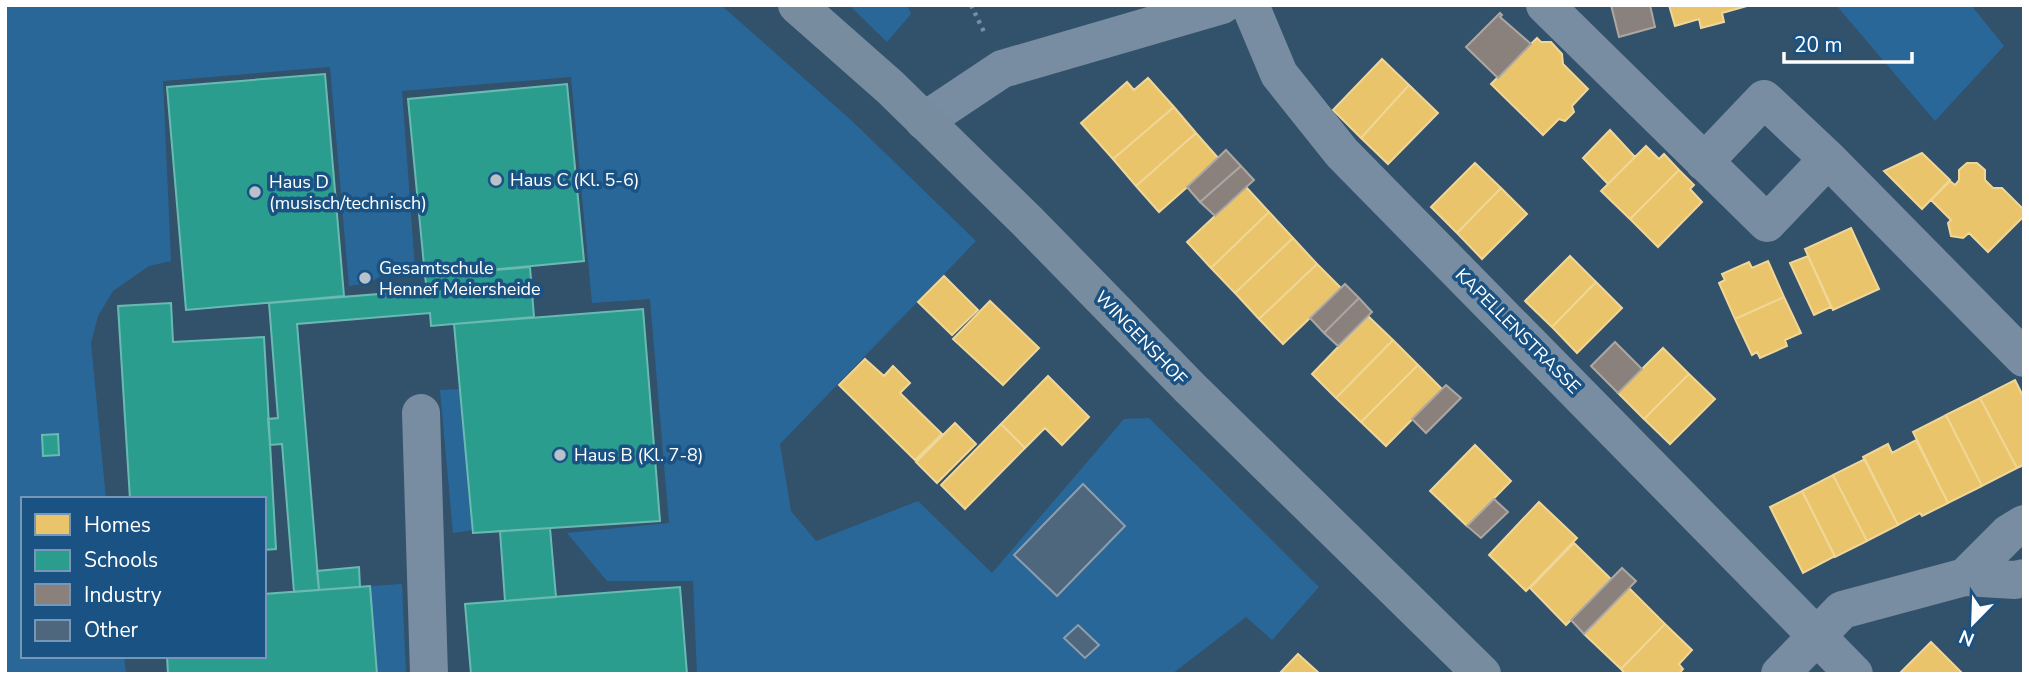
<svg xmlns="http://www.w3.org/2000/svg" width="2029" height="679" viewBox="0 0 2029 679" font-family="'Nunito Sans',sans-serif">
	<rect width="100%" height="100%" fill="#32516b"/>
	<path fill="#2a6799" d="M5,5H721L852,121L976,241L780,444L791,511L816,541L918,501L992,573L1124,419L1149,418L1319,587L1272,640L1246,617L1172,674H697L693,581H607L567,533L669,523L650,299L592,303L571,77L402,91L415,269L389,271L369,283L349,286L330,67L163,81L171,261L149,266L113,291L98,316L91,343L106,499H23V656H124L126,674H5Z
		M849,5H907L911,14L887,42Z
		M1836,5H1971L2004,46L1935,121Z
		M460,389L473,530L453,533L440,390Z
		M402,584L406,674H377L370,586Z"/>
	<path fill="#e9c46a" stroke="#f0d697" stroke-width="2" d="M1669,5H1746L1747,6L1722,13L1724,22L1701,28L1699,19L1675,26Z
		M1537,38L1541,42H1551L1562,54L1563,64L1588,89L1572,106L1574,112L1565,121L1559,119L1543,135L1491,84Z
		M1382,59L1409,85L1361,138L1333,110Z
		M1148,78L1174,107L1113,159L1081,123L1127,82L1134,90Z
		M1409,85L1438,113L1388,164L1361,138Z
		M1174,107L1196,133L1136,186L1113,159Z
		M1610,130L1635,157L1608,184L1583,158Z
		M1196,133L1219,159L1159,212L1136,186Z
		M1646,146L1659,159L1664,154L1679,170L1630,219L1601,191Z
		M1922,153L1950,180L1922,209L1884,171Z
		M1475,163L1501,188L1457,233L1431,207Z
		M1967,163H1977L1985,170V180L1993,188H2002L2024,210V216L1988,252L1969,233L1963,238L1951,236L1948,223L1951,220L1931,200L1950,181L1955,185L1959,180V170Z
		M1679,170L1694,185L1690,189L1702,202L1658,247L1630,219Z
		M1246,187L1269,212L1211,268L1187,242Z
		M1501,188L1527,214L1482,259L1457,233Z
		M1269,212L1293,238L1235,293L1211,268Z
		M1851,228L1879,289L1833,310L1805,249Z
		M1293,238L1317,264L1259,319L1235,293Z
		M1570,256L1596,282L1552,327L1525,301Z
		M1808,256L1831,307L1814,315L1790,263Z
		M1768,261L1784,297L1735,319L1719,283L1725,280L1722,274L1749,262L1752,268Z
		M1317,264L1341,288L1283,344L1259,319Z
		M944,276L978,310L952,335L918,302Z
		M1596,282L1622,308L1577,353L1552,327Z
		M1784,297L1801,333L1785,340L1787,346L1760,358L1757,352L1752,355L1735,319Z
		M990,301L1039,348L1003,385L953,339Z
		M1368,316L1393,340L1336,398L1312,374Z
		M1393,340L1418,365L1361,422L1336,398Z
		M1663,348L1689,374L1644,419L1618,393Z
		M865,359L884,376L893,366L910,383L900,393L942,434L915,460L839,385Z
		M1418,365L1442,389L1386,446L1361,422Z
		M1689,374L1715,399L1670,444L1644,419Z
		M1048,376L1089,417L1062,445L1045,428L1025,448L1001,424Z
		M2015,380L2024,398V465L2017,468L1980,398Z
		M1980,398L2017,468L1982,486L1946,415Z
		M1946,415L1982,486L1948,503L1913,432Z
		M955,423L976,444L937,483L916,462Z
		M1001,424L1025,448L965,509L941,485Z
		M1916,440L1948,503L1922,516L1920,513L1898,525L1863,457L1888,444L1892,453Z
		M1475,445L1511,481L1467,526L1430,491Z
		M1865,459L1898,525L1867,541L1833,475Z
		M1833,475L1867,541L1835,557L1802,491Z
		M1802,491L1835,556L1803,573L1770,507Z
		M1539,502L1577,538L1526,591L1489,555Z
		M1574,543L1611,579L1566,625L1530,588Z
		M1629,588L1665,624L1621,669L1584,634Z
		M1665,624L1692,650L1679,664L1683,669L1679,674H1625L1621,669Z
		M1931,642L1963,674H1899Z
		M1298,654L1320,674H1279Z"/>
	<path fill="#2a9d8f" stroke="#6abab1" stroke-width="2" d="M325,74L344,296L186,310L167,87Z
		M567,84L584,261L425,276L408,99Z
		M530,267L534,317L431,326L430,313L297,324L319,590L294,592L282,444L270,445L268,419L278,418L269,303L427,290L425,276Z
		M171,303L173,342L264,337L276,549L264,550V499H130L118,306Z
		M643,309L660,521L473,533L454,324Z
		M58,434L59,455L43,456L42,435Z
		M550,528L556,597L505,601L500,531Z
		M359,567L360,587L319,590L317,571Z
		M370,586L377,674H168L167,656H264V594Z
		M680,587L687,674H471L465,604Z"/>
	<path fill="#8a817c" stroke="#ada7a3" stroke-width="2" d="M1611,5H1650L1655,27L1619,37Z
		M1500,13L1502,15L1500,17L1531,44L1498,78L1466,47Z
		M1226,150L1241,166L1200,202L1187,187Z
		M1241,166L1254,180L1215,216L1200,202Z
		M1345,284L1359,298L1324,333L1310,318Z
		M1359,298L1372,312L1338,346L1324,333Z
		M1615,342L1642,369L1618,393L1591,366Z
		M1446,385L1461,398L1426,433L1412,419Z
		M1494,499L1508,512L1481,538L1467,526Z
		M1622,568L1636,581L1584,634L1571,620Z"/>
	<path fill="#4e677c" stroke="#8c9faf" stroke-width="2" d="M1083,484L1125,526L1057,596L1014,555Z
		M1078,625L1099,645L1085,658L1064,638Z"/>
	<g fill="none" stroke-linecap="round" stroke-linejoin="round">
		<path stroke="#788da1" stroke-width="4.5" stroke-dasharray="3.5 5" stroke-linecap="butt" d="M971,5L985,34"/>
		<path stroke="#788da1" stroke-width="38" d="M1250,5L1279,74L1342,153L1854,674
			M1545,5L1767,223L1828,159L1764,99L1704,162
			M924,121L1002,69L1222,5
			M1828,159L2024,358
			M421,413L429,674
			M1965,577L2009,533L2024,524
			M1780,674L1842,610L1965,577L2015,580L2024,578"/>
		<path stroke="#778c9e" stroke-width="38" d="M797,5L890,87L1028,222L1190,388L1482,674"/>
	</g>
	<g fill="#b7c2cb" stroke="#1a5283" stroke-width="2.5">
		<circle cx="496" cy="180" r="7"/>
		<circle cx="255" cy="192" r="7"/>
		<circle cx="365" cy="278" r="7"/>
		<circle cx="560" cy="455" r="7"/>
	</g>
	<g text-anchor="middle" stroke-width="7" stroke-linejoin="round" paint-order="stroke">
		<g font-size="18" fill="#fff" stroke="#1a5283" text-anchor="start">
			<text x="510" y="186">Haus C (Kl. 5-6)</text>
			<text x="269" y="188">Haus D<tspan x="269" dy="21">(musisch/technisch)</tspan></text>
			<text x="379" y="274">Gesamtschule<tspan x="379" dy="21">Hennef Meiersheide</tspan></text>
			<text x="574" y="461">Haus B (Kl. 7-8)</text>
		</g>
		<g font-size="18" fill="#fff" stroke="#1a5283">
			<text transform="translate(1518 331) rotate(45)" y="6">KAPELLENSTRASSE</text>
			<text transform="translate(1141 338) rotate(46)" y="6">WINGENSHOF</text>
		</g>
	</g>
	<rect width="2029" height="679" fill="none" stroke="#ffffff" stroke-width="14"/>
	<rect x="21" y="497" width="245" height="161" fill="#1a5283" stroke="#7697b5" stroke-width="2"/>
	<rect x="35" y="514" width="35" height="21" fill="#e9c46a" stroke="#7697b5" stroke-width="2"/>
	<text x="84" y="532" font-size="21" fill="#ffffff">Homes</text>
	<rect x="35" y="550" width="35" height="21" fill="#2a9d8f" stroke="#7697b5" stroke-width="2"/>
	<text x="84" y="567" font-size="21" fill="#ffffff">Schools</text>
	<rect x="35" y="584" width="35" height="21" fill="#8a817c" stroke="#7697b5" stroke-width="2"/>
	<text x="84" y="602" font-size="21" fill="#ffffff">Industry</text>
	<rect x="35" y="620" width="35" height="21" fill="#4e677c" stroke="#7697b5" stroke-width="2"/>
	<text x="84" y="637" font-size="21" fill="#ffffff">Other</text>
	<g transform="translate(1973 623) rotate(203)" stroke="#1a5283" stroke-width="5" paint-order="stroke">
	<path d="M0-5L12 26L0 18L-12 26Z" fill="#ffffff"/>
	<text y="-10" font-size="19" font-weight="bold" text-anchor="middle" fill="#ffffff">N</text>
	</g>
	<path d="M1784 52v10h128v-10" fill="none" stroke="#ffffff" stroke-width="3.5"/>
	<text x="1794" y="52" font-size="21" fill="#ffffff" stroke="#1a5283" stroke-width="5" paint-order="stroke">20 m</text>
</svg>
